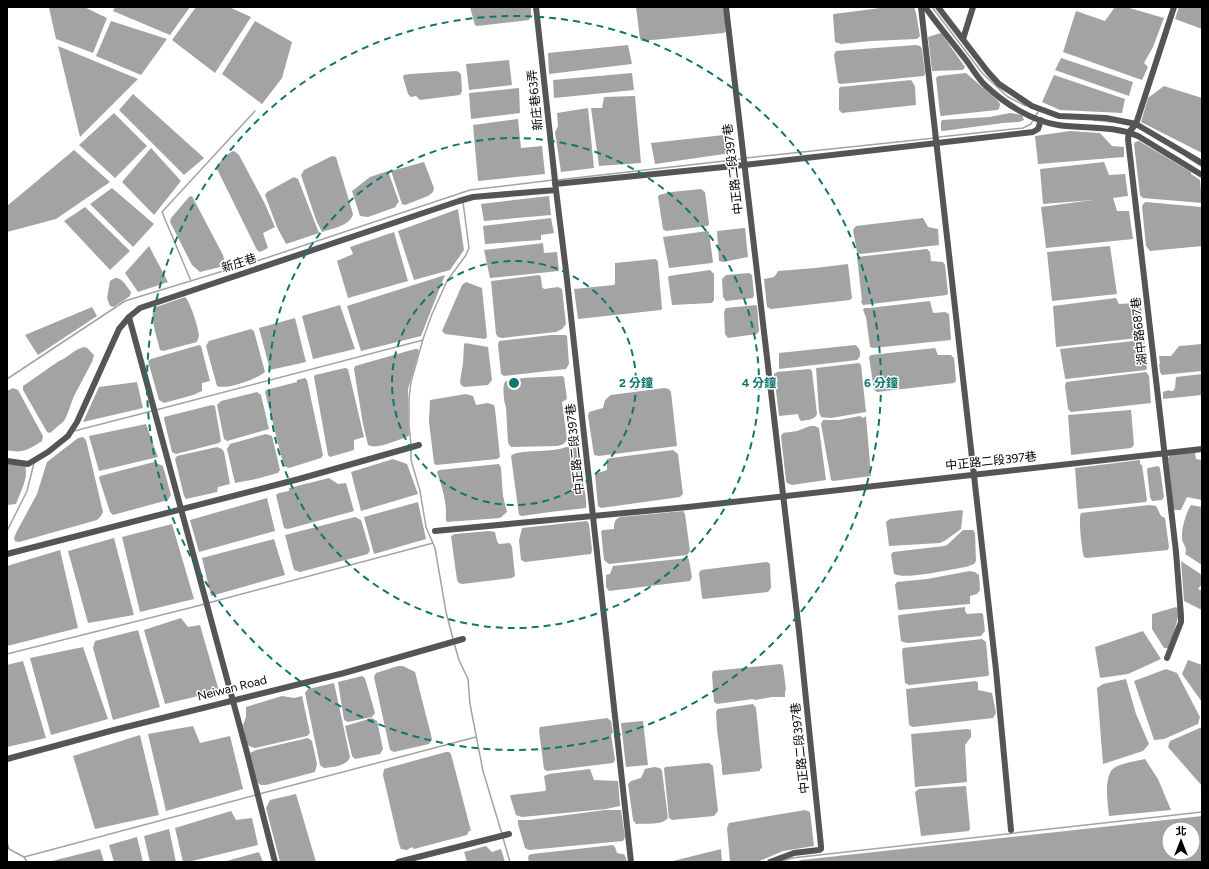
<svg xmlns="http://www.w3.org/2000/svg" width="1209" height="869" viewBox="0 0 1209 869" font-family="Figtree,'Noto Sans TC',sans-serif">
	<rect width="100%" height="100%" fill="#fff"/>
	<path fill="#a3a3a3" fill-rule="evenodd" d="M54,7H84L107,18L93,53L56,39L49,8Z
		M115,7H190L170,35L113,11Z
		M196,7H229L251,17L215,73L172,40Z
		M470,7H531V16L529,20L477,26L475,25Z
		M636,7H724L726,31L724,33L642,41L640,39Z
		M888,7H914L916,13L920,36L917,39L871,41L841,44L835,42L833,15L834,14Z
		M1115,7H1126L1164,18L1153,47L1144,63L1148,67L1142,80L1063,52L1076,11L1105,21Z
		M1179,7H1202V29L1175,19Z
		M111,21L167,39L141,75L96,56Z
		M255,21L292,42L282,78L262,104L222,74Z
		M941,33L965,67L963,70L932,71L928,37Z
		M628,45L632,64L549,74L548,53Z
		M916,45L920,46L922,49L925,73L924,76L841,84L838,83L834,55L836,51Z
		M58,46L138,79L80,137Z
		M1061,58L1133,82L1129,96L1055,70Z
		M509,60L512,85L469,90L466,64Z
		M457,71L461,74L462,91L460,95L420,100L416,96L411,97L408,94L403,77L404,75L410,74Z
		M632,73L634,90L554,98L553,80Z
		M966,73L998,101L1000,104L999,109L997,110L941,116L940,114L936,78L938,76Z
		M1054,75L1125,99L1122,113L1060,110L1042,102Z
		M911,80L915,86L916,105L842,113L839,110V89L840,87Z
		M1164,86L1202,98V153L1141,122L1148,98Z
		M519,88L520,113L471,119L469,93Z
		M133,94L204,158L184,175L119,110Z
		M635,96L641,163L599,166L591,108H602L604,97Z
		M588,108L594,168L561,172L555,132L558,126L557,113Z
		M114,113L147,146L115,178L79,145Z
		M1010,113L1022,115L1024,120L1019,122L1003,123L943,131L941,130V122L942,120L989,117Z
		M518,119L521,148L542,146L545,174L478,181L473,125Z
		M1070,131L1100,133L1112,146L1124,147V157L1038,164L1035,136Z
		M724,135L731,153L655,164L651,143Z
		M1139,141L1191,172V174L1200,180L1202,203L1143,198L1140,195L1134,144L1135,142Z
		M151,148L181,181L154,215L122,182Z
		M74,150L110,182L56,219L7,232V206Z
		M234,151L239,155L265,204L275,227L263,233L268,248L260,252L257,250L217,169C218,162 227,153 234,151Z
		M332,156L336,157L353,214C350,226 333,228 322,232L316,220L301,175L304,170Z
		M424,162L434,188L433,192L428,196L405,205L402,204L391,171Z
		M1104,162L1109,175L1125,174L1128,196L1113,198L1117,211H1129L1133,239L1046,248L1041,207L1093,200L1043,204L1040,169Z
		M388,171L399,202L396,205V207L368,217L360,216L352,191L370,177Z
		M294,177L298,179L319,233L286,244L277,227L265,195L267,192Z
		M112,188L154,224L133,247L90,204Z
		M701,189L705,192L709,224L708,226L666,231L663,229L658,197L659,195L671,192Z
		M192,196L223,255L224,259L220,267L200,272L192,265L170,222L171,218L189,197Z
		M549,196L551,215L484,221L481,204Z
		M1146,202L1201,207L1202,209V246L1150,251L1146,246L1142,206L1144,203Z
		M85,207L130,251L110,270L64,221Z
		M458,209L464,250L450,270L414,280L398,231Z
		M551,218L554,233L541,235V240L485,244L483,226Z
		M923,218L928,227L938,229L939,245L860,254L857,252L853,230L856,226Z
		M744,228H745L748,257L723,262L719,261L717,231Z
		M708,231L709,232L713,262L712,263L669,268L663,237Z
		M394,232L408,281L348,298L337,261L353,254L350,247Z
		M543,243L544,253L557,252L559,271L490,278L484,250Z
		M149,246L168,282L138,292L125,273Z
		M1110,246L1117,294L1052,301L1047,252Z
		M927,249L930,252L931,261L943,262L945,265L948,293L947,295L863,305L861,302L862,300L857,257Z
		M655,259L658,261V263L662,309L661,310L578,319L574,289L614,285L615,283V263Z
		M848,264L852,298L850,300L771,309L767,307L764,279C773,277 774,279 778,271L815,268Z
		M710,270L714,274V300L712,303L672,305L668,277L669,276Z
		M749,273L752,275L754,295L753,298L726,301L723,297L722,279L726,275Z
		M445,275L421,336L361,351L347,306Z
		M539,275L541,277L542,287L544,289L558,287L562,289L566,324L562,329L556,332L502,338L498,337L496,334L491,281Z
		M115,278C123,278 126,286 131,292L130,296L114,307L110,306L107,298L110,281Z
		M466,282L482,288L487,337L485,339L445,334L442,331L462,285Z
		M185,297C190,301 199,329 199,336C198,338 198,339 197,342L163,351L160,350C157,337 151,322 153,308Z
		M1116,298L1119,304L1135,303L1141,306L1143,334L1138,338L1056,347L1053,306Z
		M930,301L933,313L945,312L949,314L951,340L873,348L870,347L866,317L863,310L864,308H869Z
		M340,305L355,349L313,359L302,316Z
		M756,305L757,306L759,331L757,334L728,338L725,334L724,312L726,308Z
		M92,307L97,316L38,355L25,335Z
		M295,318L306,362L270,370L259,328Z
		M251,329L254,331L265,372C257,379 226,390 217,386L206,346L209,341Z
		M551,335H565L567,336L569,364L566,369L504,376L501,374L498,345L499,341Z
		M1143,340L1145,343L1143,344V347L1145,350L1147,368L1146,370L1066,379L1065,378L1060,349Z
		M465,343L488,347L492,380L488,385L464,387L461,385L460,382L463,363L464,345Z
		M1202,344V371L1162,375L1160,372L1159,364H1160L1159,356H1171L1179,346Z
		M199,345L201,346L210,381L202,383V391L193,395L164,403L159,400L148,361L151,359Z
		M855,345C861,348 862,356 857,360L779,369V353Z
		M85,347L87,348L94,355L92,362L74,396L67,415L64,421L50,433L47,432L23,390V386L59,361C68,358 75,348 85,347Z
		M935,348L938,355H951L954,358L956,381L954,383L877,392L874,390L869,357L871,355Z
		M415,349H418L419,352L408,389L409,435L407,437C397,440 377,450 368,445L363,424L354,369L355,366Z
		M859,363L861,365L866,412L831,418L821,417L819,412L816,368Z
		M345,368L348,369L364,437L354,440V450L330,457L328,455L314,377L315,375Z
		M810,369L812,371L817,414C815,420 807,420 801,421L799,418L798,414L779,416L774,374L777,372Z
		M1146,372L1149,376L1151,403L1071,412L1068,409L1065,386L1066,382Z
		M1202,374V395L1163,399V392L1169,390L1170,391H1173L1175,388L1176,377Z
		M562,376L564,377L567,399L562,402L567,439C565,444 562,445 557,446L511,447L508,443L506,407C504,403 502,385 505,382C510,377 553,377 562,376Z
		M305,378L307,380L323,455L321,458L289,468L284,466L283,463L265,392L266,390L297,382V380Z
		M137,382L143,408L83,422L99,387Z
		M13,388L18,390L43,436L42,441C29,449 23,454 7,450V391Z
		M664,388L669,389L671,392L677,446L599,456L594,455L588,416L589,412L603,408L605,400L611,395Z
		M257,392L261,395L269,429L227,441L224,439L217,405L221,401Z
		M466,394L473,396L476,405L488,403L494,405L495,409L500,457L497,459L436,465L434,463L429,422L430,400Z
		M212,405L215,406L221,441L219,443L176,454L172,452L164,419V417Z
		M1130,410H1131L1134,445L1131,448L1071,455L1068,415Z
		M860,416L863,418L866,416L871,476L833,481L831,480L821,424L823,420H839Z
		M146,424L158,457L99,471L89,436Z
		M810,426H815L819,428L826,480L792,485L787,483L786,481L781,436L783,433L797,431Z
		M266,434L272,436L280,470L278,473L256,479L235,483L227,449L230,444Z
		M83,437L86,440L103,512L101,516L97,520L19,542L15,541L14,538L17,531L37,494L47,462L78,438Z
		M217,447L222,449L224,452L230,484L218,487L217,492L186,499L184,496L175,459L177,456Z
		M566,447L578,448C579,456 579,465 581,474C583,485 587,496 586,508L550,512L522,516L519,515L511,456C517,449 553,453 566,447Z
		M673,450L678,454L683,494L680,497L601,508L598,506L595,474L607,470V459L611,458Z
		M1195,452L1196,459L1202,460V500L1187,497L1181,510H1175L1173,508L1168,458L1170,455Z
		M393,459L407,464L418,494L361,511L351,472Z
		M1140,460V464L1142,465L1147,500L1146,502L1079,509L1078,508L1075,468Z
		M7,462L25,466C29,477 20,493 16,504L7,505Z
		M154,462L163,466L171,495L168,500L113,515L110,512L99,478L100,476Z
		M499,464L501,468L503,496L507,512L500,518L447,522C445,518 446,517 446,513C446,498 441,485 437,472L439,470Z
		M1158,466L1160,468L1164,497L1162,500L1152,501L1150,497L1147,470L1148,468Z
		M329,478L338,484L346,483L354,511L288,529L284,528L276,495L279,493L289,491V488Z
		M267,498L275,531L199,552L190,520Z
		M418,502L426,539L374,554L364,517Z
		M1149,505L1156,506L1161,516L1165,518L1169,547L1168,550L1087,558L1084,557C1082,550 1078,519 1081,513Z
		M1191,505L1202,507V565L1185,554C1188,547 1183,545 1182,539C1181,529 1186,513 1191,505Z
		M961,510L963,511L961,529L946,540L940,543L889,546L886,522L890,519Z
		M683,511L685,514L690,551L687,555L609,564L604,560L601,531L603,530L614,529C614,523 614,520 620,517Z
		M355,517L361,520L370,550L368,554L300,572L294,570L285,535Z
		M587,521L589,524L592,550L591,554L525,562L521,560L519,540L522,528Z
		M172,524L194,599L140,612L122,537Z
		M963,530H973L975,533L976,561L974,564L966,567C951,569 906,580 894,574L891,555L893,552L944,546L947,545Z
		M489,531L495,532L497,541L499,544L510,543L512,547L515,576L512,578L462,584L459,583L457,580L451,536L455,534Z
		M114,538L134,615L88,623L68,551Z
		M274,539L285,575L211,596L202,558Z
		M60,550L78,628L7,646V566Z
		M688,558L689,560L692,577L690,581L609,591L606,587V575L610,574L613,566Z
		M1181,561L1202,575V584L1198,589L1202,591V610L1184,601Z
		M767,562L770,564L771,588L768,592L703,599L702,597L699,573L701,570Z
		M970,571L975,572L979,575L980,590L977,594L970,596V604L899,610L898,609L895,585L897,582L927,579Z
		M965,607V611L967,614L981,613L983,614L985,631L981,636L908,643L903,642L901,641L898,617L899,615Z
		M1176,607L1180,609L1170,648H1164L1152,629V614Z
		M181,618L188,627L200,625L219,691L165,704L144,630Z
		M138,630L160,707L113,720L93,648L95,641Z
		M1143,631L1161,659L1128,674L1100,678L1095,647Z
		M982,639L986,642L989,674L988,676L909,685L905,683L902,651L903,648Z
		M83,647L108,719L51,735L30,658Z
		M1188,660L1202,665V702L1182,674Z
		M23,661L46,738L7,747V665Z
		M781,664L783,666L786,690H785V697H772L755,700L753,699L717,704L714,702L712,674L713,671Z
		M398,666H403L415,672L432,739L429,744L394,752L390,750L374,677L376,673Z
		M1166,669L1177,673L1200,717L1198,724L1164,739L1154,740L1134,681Z
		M362,676L365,678L375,713L372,717L348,722L344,720L338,682Z
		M1126,679L1136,714L1149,744L1143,751L1103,764L1097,688L1103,684Z
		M976,681L978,683V690L992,693L996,713L993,718L913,727L909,725L906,689Z
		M334,683L350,757C347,766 333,767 324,768L320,765L305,693L308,689Z
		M282,696L294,698L302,696L310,733L307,736L255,748L249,746L247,743L243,725L246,717V707Z
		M753,704L756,708L762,768L760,769V771L723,775L722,772V767L717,730L716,712L718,709Z
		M372,718L377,721L383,749L380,754L355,759L352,756L345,726Z
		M607,718L611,721L613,733L611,734L615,760L613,763L547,771L544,769L539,730L540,727Z
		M643,721L648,765L626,767L621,723Z
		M193,726L200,743L230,736L243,789L166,811L148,734Z
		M1202,727V786L1168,747L1170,741Z
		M967,729L971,730V737L965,745L967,782L915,787L911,734Z
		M140,735L159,815L95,829L73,756Z
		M308,738L312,741L317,764L315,772L266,785H261L258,783L250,753L256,750Z
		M446,752H449L451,754L471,831H469L467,835L414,849L412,847L407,850L401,849L399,844L383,775L384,769Z
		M1145,759L1158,779L1171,810L1109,816C1108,804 1103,776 1114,768C1121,763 1137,761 1145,759Z
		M707,763H709L713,766L718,811L714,816L672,820L669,818L664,769L665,767Z
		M654,767L660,768L662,771L668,818C661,826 645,823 636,824L633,820L628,784L631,781L641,778L645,769Z
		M590,769L594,780L618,781L620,806L606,809L522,817L516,815L510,796L511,795L545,791L546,789L544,776L549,774Z
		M966,786L970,828L969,831L921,836L915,792L919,789Z
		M296,794L316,862H280L266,808L270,800Z
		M605,810H621L625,837L623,841L529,850L525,848L518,824V820H529Z
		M805,810L810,812L814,846L783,851L757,862H730L727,828L729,823Z
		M231,811L236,820L252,818L258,845L188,862H183L175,828Z
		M1202,816V862H796L801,860ZM1169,829H1193V853H1169Z
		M169,829L176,862H150L144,836Z
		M137,837L143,862H114L109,845Z
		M613,845L615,847L617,853C624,855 625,852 627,862H529L528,858L529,855L532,854Z
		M486,846L492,852L501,849L505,862H467L464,852Z
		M100,849L104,862H48Z
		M721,849L722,862H669Z
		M259,852L263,862H223Z"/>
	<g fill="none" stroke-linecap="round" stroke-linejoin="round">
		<path stroke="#a3a3a3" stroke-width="1.5" d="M932,7L983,74L1008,97L1026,106
			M1035,117L1038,112
			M1094,120L1112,122
			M939,137L1023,128L1031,124L1033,120
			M1187,157L1202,167
			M746,158L935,138
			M557,180L742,159
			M191,281L162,212L255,111
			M7,379L125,301L266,258L470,190L553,180
			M156,410L423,340
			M74,431L152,411
			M411,445L409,425V398L411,382L423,339L432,314L447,281L466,255L469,248L463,202
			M411,448V460L420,491L426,527L435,548L446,612L453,639
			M7,531L27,491L34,463
			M208,603L433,543
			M454,643L459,660L468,679L470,704L483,771L502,834
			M7,654L205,604
			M259,794L476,737
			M503,838L510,862
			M7,842L9,849L24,857L27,862
			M24,857L256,795
			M779,862L792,858L1202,812"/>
		<path stroke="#555" stroke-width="6" d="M536,7L556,190L566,271L631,862
			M726,7L799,631L821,846V849L819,850L794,853L770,862
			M921,7L996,670L1011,830
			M925,7C938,25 952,42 966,60C973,69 978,79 986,86C1005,104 1032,121 1058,125C1085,129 1113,125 1138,136L1202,175
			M938,7L988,72L999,84L1032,106L1059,116L1106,118L1136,124L1202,163
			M963,39L973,7
			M555,184L744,165L1033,132L1038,129L1041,120
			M129,317L246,749L275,862
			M7,461L28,464L48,452L68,436L77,422L119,329L129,317L140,308L459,201L473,197L556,190
			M435,531L688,507L1202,449
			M7,554L299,479L419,445
			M1167,658L1181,622V616L1176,552L1128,139L1129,132L1136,124L1174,7
			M7,759L114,730L344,673L463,639
			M398,862L509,834"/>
	</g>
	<g fill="none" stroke="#0f766e" stroke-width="2" stroke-dasharray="7 5">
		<circle cx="514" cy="383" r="122"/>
		<circle cx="514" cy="383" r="245"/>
		<circle cx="514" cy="383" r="367"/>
	</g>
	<g text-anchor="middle" stroke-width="3" stroke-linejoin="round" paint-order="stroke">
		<g font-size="12" fill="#000" stroke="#fff">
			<text transform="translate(535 100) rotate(-96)" y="4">新庄巷63弄</text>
			<text transform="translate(733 169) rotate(-97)" y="4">中正路二段397巷</text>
			<text transform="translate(239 263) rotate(-18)" y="4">新庄巷</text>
			<text transform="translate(1139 331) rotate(-96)" y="4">湖中路687巷</text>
			<text transform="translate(575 449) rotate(-96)" y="4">中正路二段397巷</text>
			<text transform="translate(991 461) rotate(-6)" y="4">中正路二段397巷</text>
			<text transform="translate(232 688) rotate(-14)" y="4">Neiwan Road</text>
			<text transform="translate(800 748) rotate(-96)" y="4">中正路二段397巷</text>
		</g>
	</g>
	<circle cx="514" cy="383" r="6" fill="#0f766e" stroke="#fff" stroke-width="2"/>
	<g font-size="12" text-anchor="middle" font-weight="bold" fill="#0f766e" stroke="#fff" stroke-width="3" stroke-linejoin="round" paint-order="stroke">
		<text x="636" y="387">2 分鐘</text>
		<text x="759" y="387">4 分鐘</text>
		<text x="881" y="387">6 分鐘</text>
	</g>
	<rect width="1209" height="869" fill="none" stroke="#000000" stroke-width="16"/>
	<g transform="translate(1181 841)"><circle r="19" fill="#ffffff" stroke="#999999"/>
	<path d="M0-3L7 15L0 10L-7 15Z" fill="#000000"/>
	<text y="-6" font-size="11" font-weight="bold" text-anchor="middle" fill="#000000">北</text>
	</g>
</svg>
